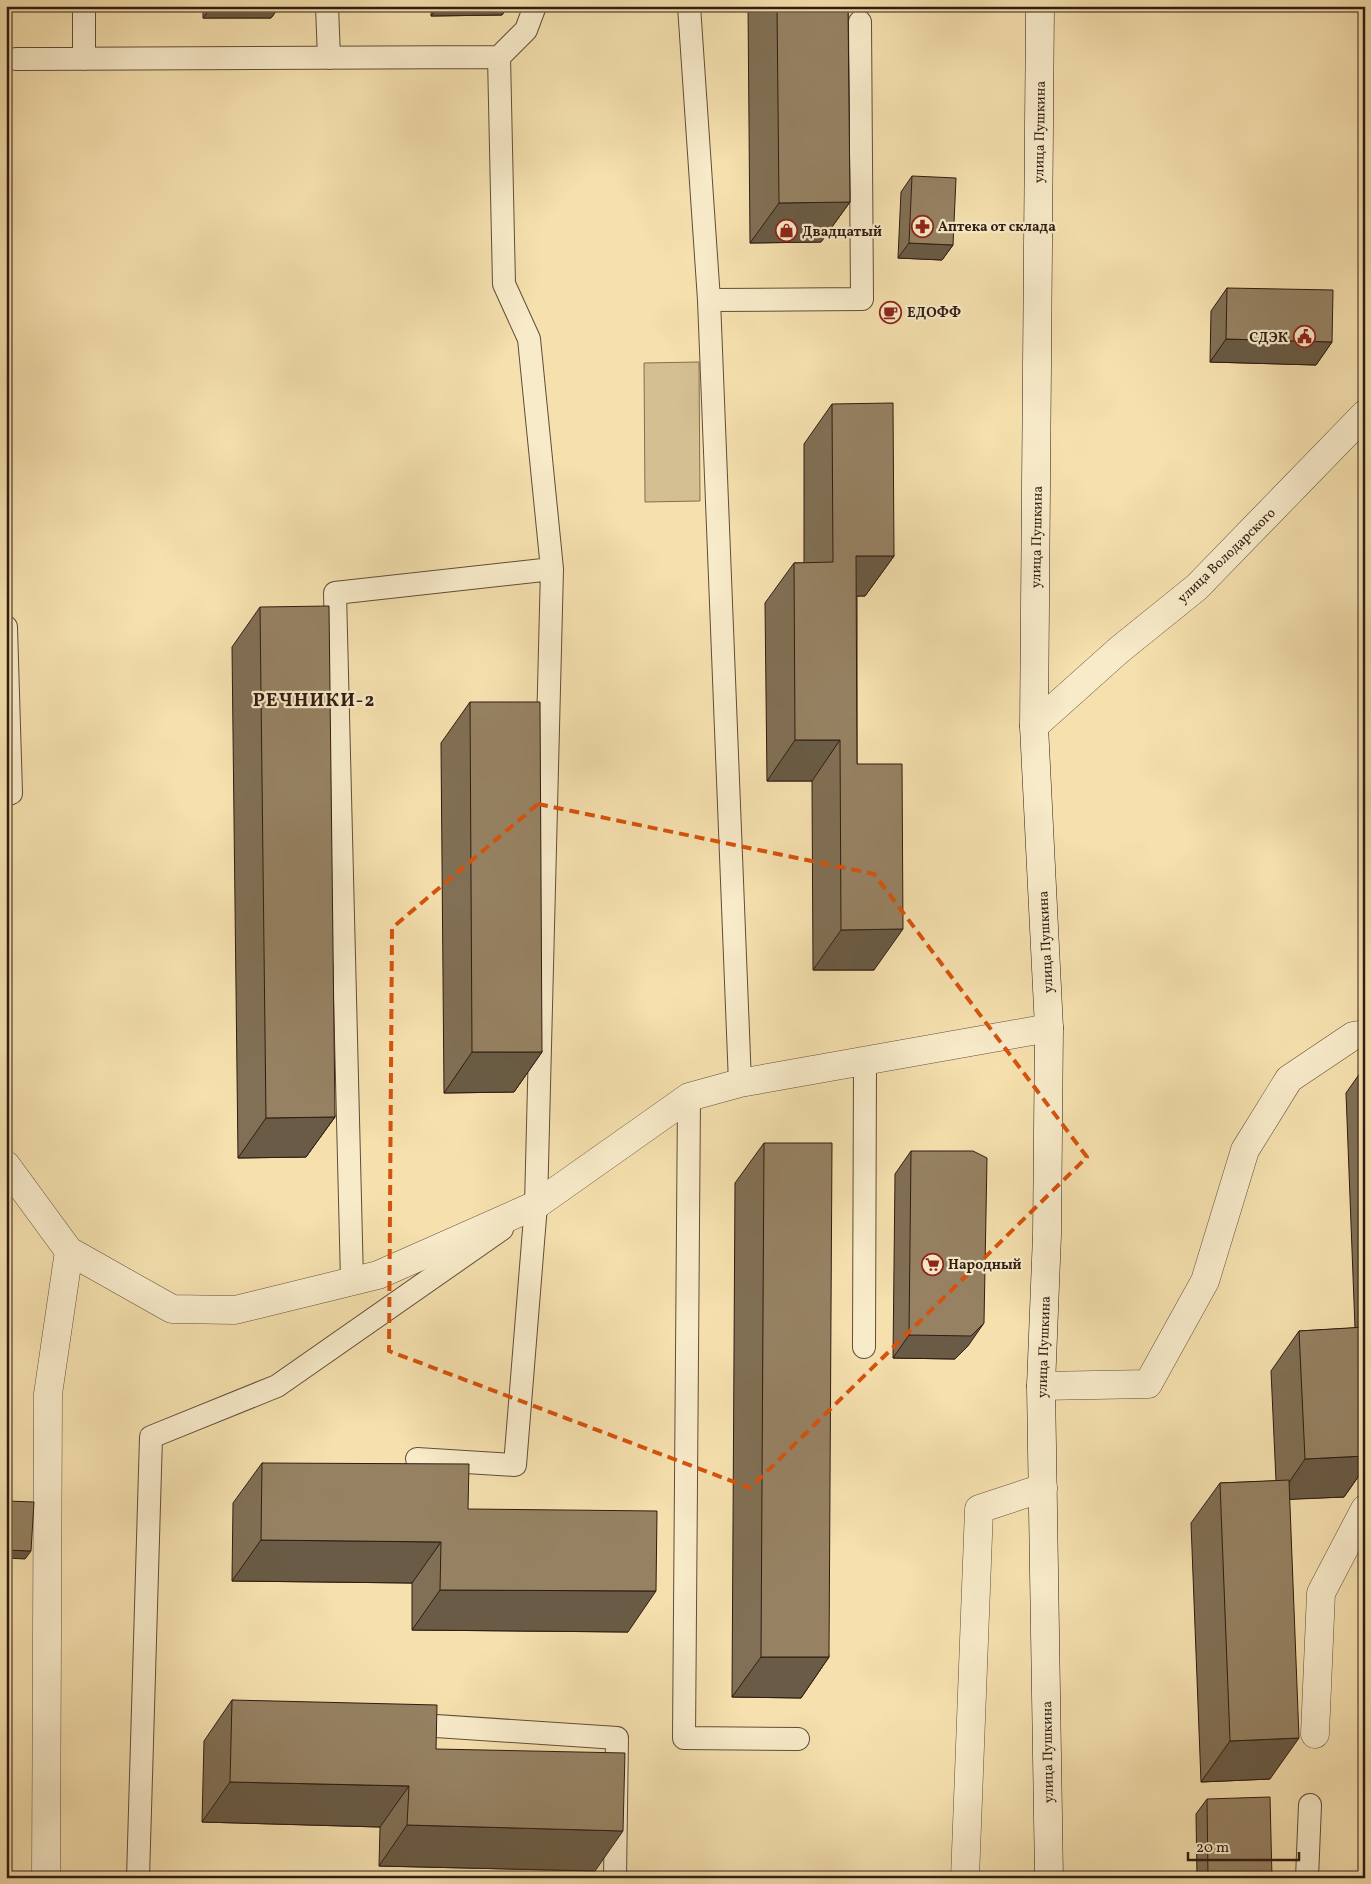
<svg xmlns="http://www.w3.org/2000/svg" width="1371" height="1884" viewBox="0 0 1371 1884" font-family="Vollkorn,serif">
	<rect width="100%" height="100%" fill="#f5e0ae"/>
	<filter id="stains"><feTurbulence type="fractalNoise" baseFrequency=".004" numOctaves="4"/><feColorMatrix values="0 0 0 0 .2 0 0 0 0 .09 0 0 0 0 .02 0 0 0 .5 -.17"/></filter>
	<radialGradient id="worn" r=".72"><stop offset=".6" stop-color="#630" stop-opacity="0"/><stop offset="1" stop-color="#630" stop-opacity=".3"/></radialGradient>
	<path fill="#d4bf93" stroke="#826e52" d="M699,362L700,501L645,502L644,363Z"/>
	<g fill="none" stroke-linecap="round" stroke-linejoin="round">
		<defs>
			<path id="service" d="M84,6V59
				M327,6L329,58
				M689,6L709,300L740,1083
				M16,59L499,57L526,30L535,6
				M709,300L862,299L860,22
				M6,627L11,793L6,795
				M689,1097L684,1738L798,1739
				M352,1281L335,593L552,569
				M864,1347L865,1061
				M417,1459L515,1465L536,1205L552,569L529,339L504,284L499,57
				M406,1724L617,1738L615,1878
				M138,1878L151,1437L277,1386L502,1229
				M1307,1878L1310,1805"/>
			<path id="minor" d="M1034,726L1119,650L1197,587L1365,414
				M6,1165L69,1251L172,1309L235,1310L378,1275L536,1205L689,1097L740,1083L1049,1028
				M1041,1386L1148,1384L1205,1281L1245,1150L1289,1079L1353,1036L1365,1034
				M1315,1734L1321,1593L1365,1509
				M46,1878L48,1394L69,1251
				M965,1878L979,1509L1043,1488"/>
			<path id="secondary" d="M1040,6L1034,726L1049,1028L1047,1235L1041,1386L1049,1878"/>
		</defs>
		<use href="#service" stroke="#614d39" stroke-width="24"/>
		<use href="#minor" stroke="#614d39" stroke-width="29"/>
		<use href="#secondary" stroke="#301c12" stroke-width="29"/>
		<use href="#service" stroke="#f8ebca" stroke-width="22"/>
		<use href="#minor" stroke="#f8ebca" stroke-width="28"/>
		<use href="#secondary" stroke="#f8ebca" stroke-width="28"/>
	</g>
	<path fill="#817055" stroke="#301c12" d="M203,6H280L271,18H203Z
		M431,6H508L502,15L431,16Z
		M748,6H848L850,202L821,242L750,243Z
		M912,176L953,245L942,260L898,258L901,192Z
		M1227,288L1332,342L1316,365L1210,362L1211,311Z
		M832,404L894,556L865,596H857V764L874,970H813L812,781H767L765,603L794,563H804V444Z
		M260,607L335,1117L306,1157L238,1158L232,647Z
		M470,702L542,1052L514,1092L444,1093L441,743Z
		M1365,1066V1467L1344,1497L1289,1499L1270,1779L1201,1782L1191,1523L1220,1483L1276,1481L1271,1371L1299,1331L1355,1328L1346,1093Z
		M764,1143L829,1657L801,1698L732,1697L735,1183Z
		M911,1151L968,1346L955,1359L893,1358L895,1174Z
		M262,1463L468,1509L628,1632L412,1630V1583L232,1581L233,1503Z
		M232,1700L436,1749L595,1871L379,1866L380,1827L202,1822L204,1741Z
		M1207,1799L1272,1878H1197L1196,1814Z"/>
	<path fill="#695b45" stroke="#301c12" d="M212,6H280L271,18H203Z
		M438,6H508L502,15L431,16Z
		M850,202L821,242L750,243L779,203Z
		M909,243L953,245L942,260L898,258Z
		M1226,339L1332,342L1316,365L1210,362Z
		M856,556H894L865,596H828Z
		M6,676H11L6,683Z
		M795,740H840L812,781H767Z
		M903,929L874,970H813L841,930Z
		M472,1052H542L514,1092L444,1093Z
		M335,1117L306,1157L238,1158L266,1118Z
		M984,1323L968,1346L955,1359L893,1358L909,1335Z
		M1365,1456V1467L1344,1497L1277,1500L1305,1459Z
		M261,1540L441,1542L412,1583L232,1581Z
		M6,1550L31,1551L25,1559L6,1558Z
		M440,1590L656,1591L628,1632L412,1630Z
		M761,1657H829L801,1698L732,1697Z
		M1299,1738L1270,1779L1201,1782L1230,1741Z
		M230,1782L409,1786L380,1827L202,1822Z
		M407,1825L623,1831L595,1871L379,1866Z"/>
	<path fill="#968263" stroke="#301c12" d="M777,6H848L850,202L779,203Z
		M6,152H8L11,676H6Z
		M912,176L956,178L953,245L909,243Z
		M1227,288L1333,290L1332,342L1226,339Z
		M893,403L894,556H856L857,764H902L903,929L841,930L840,740H795L794,563L833,562L832,404Z
		M329,606L335,1117L266,1118L260,607Z
		M470,702H540L542,1052H472Z
		M764,1143H832L829,1657H761Z
		M911,1151H973L987,1158L984,1323L971,1336L909,1335Z
		M1365,1327V1456L1305,1459L1299,1331Z
		M262,1463L469,1464L468,1509L657,1511L656,1591L440,1590L441,1542L261,1540Z
		M1289,1480L1299,1738L1230,1741L1220,1483Z
		M6,1501L34,1502L31,1551L6,1550Z
		M232,1700L437,1705L436,1749L625,1753L623,1831L407,1825L409,1786L230,1782Z
		M1270,1797L1272,1878H1208L1207,1799Z"/>
	<path fill="none" stroke="#d6530d" stroke-width="4" stroke-dasharray="10 6" stroke-linejoin="round" d="M538,804L874,874L1087,1157L750,1488L389,1351L392,928Z"/>
	<defs>
		<symbol id="pharmacy-ring" viewBox="-11 -11 22 22"><circle r="9.5" fill="#f8ebca" stroke="#8f2418" stroke-width="1.5"/><path d="M-2-6h4v4h4v4h-4v4h-4v-4h-4v-4h4Z" fill="#8f2418"/></symbol>
		<symbol id="shop-ring" viewBox="-11 -11 22 22"><circle r="9.5" fill="#f8ebca" stroke="#8f2418" stroke-width="1.5"/><path d="M-5-2.5h2.3a2.7 3.5 0 0 1 5.4 0H5L5.5 6h-11ZM-1.5-2.5h3a1.5 2.3 0 0 0-3 0Z" fill="#8f2418"/></symbol>
		<symbol id="cafe-ring" viewBox="-11 -11 22 22"><circle r="9.5" fill="#f8ebca" stroke="#8f2418" stroke-width="1.5"/><path d="M-5.5-4.5H6V0H3Q3 3.5 0 3.5H-2.5Q-5.5 3.5-5.5 0ZM3-3.2v2h1.7v-2ZM-6 4.5H4V6H-6Z" fill="#8f2418"/></symbol>
		<symbol id="civic-ring" viewBox="-11 -11 22 22"><circle r="9.5" fill="#f8ebca" stroke="#8f2418" stroke-width="1.5"/><path d="M-.6-6.5H3V-4.5H.6V-3L4-1V1h2V6H-6V1h2V-1L-.6-3ZM-1.2 2.5V6h2.4V2.5Z" fill="#8f2418"/></symbol>
		<symbol id="supermarket-ring" viewBox="-11 -11 22 22"><circle r="9.5" fill="#f8ebca" stroke="#8f2418" stroke-width="1.5"/><path d="M-6-5.5h2.5l.6 2H6L4.5 2H-2.5L-4.4-4H-6ZM-1.5 3.2a1.3 1.3 0 1 0 .1 0ZM3 3.2a1.3 1.3 0 1 0 .1 0Z" fill="#8f2418"/></symbol>
	</defs>
	<g fill-rule="evenodd">
		<use href="#pharmacy-ring" x="910" y="214" width="25" height="25"/>
		<use href="#shop-ring" x="774" y="218" width="25" height="25"/>
		<use href="#cafe-ring" x="878" y="300" width="25" height="25"/>
		<use href="#civic-ring" x="1292" y="324" width="25" height="25"/>
		<use href="#supermarket-ring" x="920" y="1252" width="25" height="25"/>
	</g>
	<g text-anchor="middle" stroke-width="4.5" stroke-linejoin="round" paint-order="stroke">
		<g font-size="14" fill="#301c12" stroke="#f8ebca">
			<text transform="translate(1039 132) rotate(-89)" y="5">улица Пушкина</text>
			<text transform="translate(1036 537) rotate(-89)" y="5">улица Пушкина</text>
			<text transform="translate(1226 555) rotate(-44)" y="5">улица Володарского</text>
			<text transform="translate(1045 942) rotate(-93)" y="5">улица Пушкина</text>
			<text transform="translate(1043 1347) rotate(-88)" y="5">улица Пушкина</text>
			<text transform="translate(1047 1752) rotate(-91)" y="5">улица Пушкина</text>
		</g>
		<g font-size="14" font-weight="bold" fill="#301c12" stroke="#f8ebca" text-anchor="start">
			<text x="938" y="231">Аптека от склада</text>
			<text x="802" y="236">Двадцатый</text>
			<text x="907" y="317">ЕДОФФ</text>
			<text x="1288" y="342" text-anchor="end">СДЭК</text>
			<text x="948" y="1269">Народный</text>
		</g>
		<g font-size="19" font-weight="bold" letter-spacing="1" fill="#301c12" stroke="#f8ebca">
			<text x="314" y="706">РЕЧНИКИ-2</text>
		</g>
	</g>
	<rect width="1371" height="1884" fill="none" stroke="#f5e0ae" stroke-width="25"/>
	<rect x="8" y="8" width="1356" height="1869" fill="none" stroke="#301c12" stroke-width="2.5"/>
	<rect x="12" y="12" width="1346" height="1859" fill="none" stroke="#301c12"/>
	<path d="M1188 1852v8h111v-8" fill="none" stroke="#301c12" stroke-width="2.5"/>
	<text x="1196" y="1852" font-size="15" fill="#301c12" stroke="#f8ebca" stroke-width="4" paint-order="stroke">20 m</text>
	<rect width="100%" height="100%" filter="url(#stains)"/>
	<rect width="100%" height="100%" fill="url(#worn)"/>
</svg>
